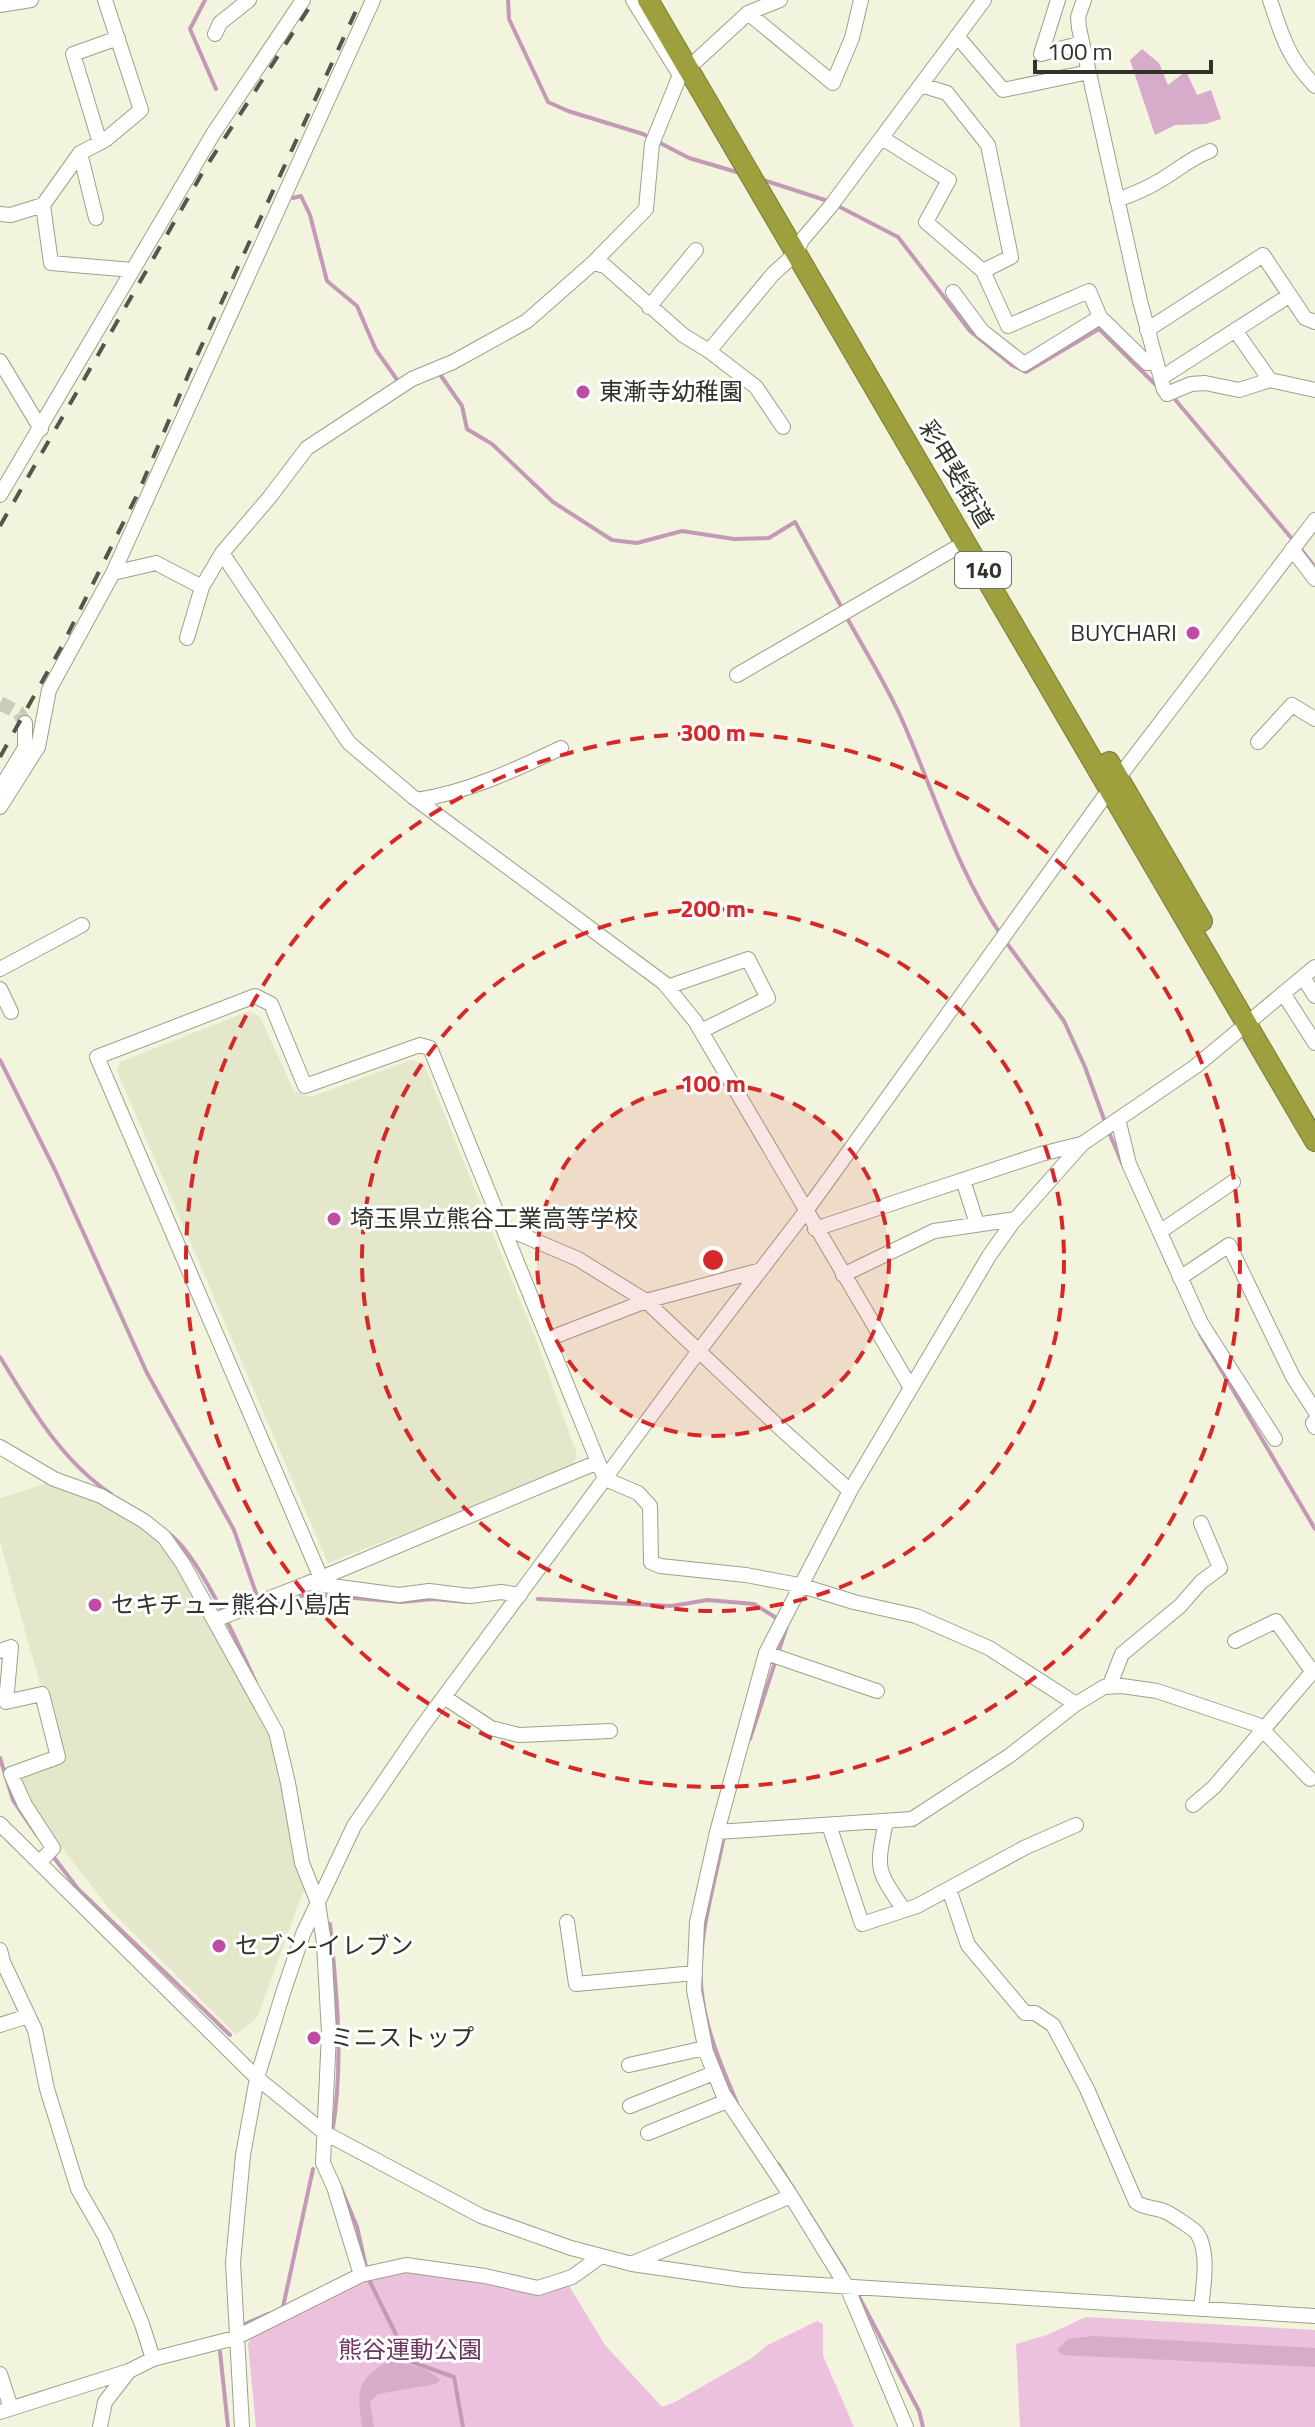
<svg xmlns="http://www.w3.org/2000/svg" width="1315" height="2427" viewBox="0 0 1315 2427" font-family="'Titillium Web','Noto Sans JP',sans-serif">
	<rect width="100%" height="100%" fill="#f2f4de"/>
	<path fill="#e5e7cb" d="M249,1011L260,1017L294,1091L311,1097L411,1060L424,1064L537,1342L577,1455L572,1469L328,1563L117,1071L120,1062Z
		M51,1482L94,1497L162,1538L272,1731L305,1887L257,2018L236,2034L110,1910L27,1802L18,1774L61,1758L0,1542V1498Z"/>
	<path fill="#ecc1de" d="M403,2270L568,2284L605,2345L662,2407L675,2402L752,2358L766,2346L817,2321L823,2324V2356L854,2427H256L248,2344L251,2338L365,2277Z
		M1086,2317L1315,2330V2427H1020L1016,2344L1047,2335Z"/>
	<path fill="#d7acca" d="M1142,49L1159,63L1168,85L1186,71L1197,95L1211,90L1221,119L1205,124L1175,125L1155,135L1130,60Z
		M1094,2336L1315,2348V2367L1062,2355L1057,2350L1068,2339Z
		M389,2360C405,2364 429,2367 440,2380L436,2384L378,2394L370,2402L374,2427H362C357,2390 356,2381 389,2360Z"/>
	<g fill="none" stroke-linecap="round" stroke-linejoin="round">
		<path stroke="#c399b6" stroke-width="4" d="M205,0L190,29L216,89
			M508,0L509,19L548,102L568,111L643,134L689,158L740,173
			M760,179L828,201
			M293,198L301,196L310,215L327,281L357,306L376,350L398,381L402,379
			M836,205L898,237L970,331L1012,365L1026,372L1099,329L1159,388
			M439,373L462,406L467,429L492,444L553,502L612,540L637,543L682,531L734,539L769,538L795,522L842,608
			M1173,397L1293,540
			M1299,547L1315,567
			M846,616C866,653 890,690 906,729C936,798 958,872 1001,935
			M1006,942L1064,1021L1085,1067L1105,1122
			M0,1060L55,1170L147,1373L234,1530L258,1599
			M1108,1130L1122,1163
			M1200,1334L1315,1529
			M0,1357C31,1408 61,1460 111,1494
			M168,1533C199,1554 239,1646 256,1683
			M538,1599L671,1606L708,1600L754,1604L778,1619
			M277,1603L308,1594L401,1602L433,1599L466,1602
			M750,1739L787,1626
			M0,1758L13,1800L37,1835
			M724,1836C715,1883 698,1936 701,1984C704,2027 721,2065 737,2103
			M52,1855L78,1889L230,2035
			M330,1924C337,1993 344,2065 332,2134
			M778,2164L845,2271
			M341,2188L357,2227L369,2280L409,2361L454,2377L463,2427
			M857,2293L919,2411L923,2427
			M283,2307L313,2169
			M245,2324L268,2314
			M220,2352L228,2427"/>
		<path stroke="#cbcdba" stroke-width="14" stroke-dasharray="14 7" stroke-linecap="butt" d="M0,703L19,713L25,723"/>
		<defs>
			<path id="minor" d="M633,0L680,75L688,70
				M1058,0L1041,54L1082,43
				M1084,0L1078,17L1079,28L1140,301L1164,390
				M1270,0C1282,36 1288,58 1315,86
				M0,5L31,0
				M748,13L833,83L852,38L861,0
				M215,34L220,23L249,0
				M957,36L1003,90L1089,72
				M697,60L748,13L780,0
				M921,85L947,93L988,145L1011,257L983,271
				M882,138L949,180L926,222L983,271L1008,326L1089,291L1100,317L1147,363H1156
				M100,143L73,54L118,38
				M1117,200C1131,195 1146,189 1159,181C1177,171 1190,158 1210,151
				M43,205L80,153
				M0,214L11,215L43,205L51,263L132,270
				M96,218L80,153L105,140L141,110L105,0
				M593,263L646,209L652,144L680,75
				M953,292L982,331L1024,364L1100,317
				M649,307L696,250
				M1147,330L1263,255L1305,318L1315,322
				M709,351L756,387L783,427
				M0,361L41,429
				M1161,378L1290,295
				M1270,380L1315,390
				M1167,394L1191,384L1205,383L1239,390L1270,380L1235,330
				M0,495L213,134L303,0
				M1292,549L1315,579
				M222,553L349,743L413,797L664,983L695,1021L911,1388
				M113,573L156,563L202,587L222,553L269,498L307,448L412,379L453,362L527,321L593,263L605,266L683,335L709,351L773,274L796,253L802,240L830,207L984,0
				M187,638L202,587
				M737,675L966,542
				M1258,742L1292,705L1315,719
				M0,789L25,748V723
				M417,800C468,792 515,770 561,748
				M0,807L38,747L49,690L113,573L373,0
				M0,969L82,925
				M1303,977L1315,996
				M667,987L748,959L768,998L701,1031
				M0,989L11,1012
				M1283,993L1315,1043
				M1118,1119L1129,1164L1201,1323L1275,1439
				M963,1180L977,1224
				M503,1227L578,1259L646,1301L779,1427L850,1491
				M815,1229L1041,1154L1081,1144
				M1161,1231L1233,1182
				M843,1275L934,1231L1016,1219
				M1180,1278L1229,1245L1293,1377L1315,1411
				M548,1339L646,1301L761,1270
				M1315,1421L1313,1423L1315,1427
				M0,1447L54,1479L101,1496L144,1521L164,1537L183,1564L276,1732L288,1783L302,1863L318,1903L324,1943L329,2033L323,2163L334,2187L361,2275
				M321,1578L97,1057L255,996L271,1004L305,1086L420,1045L430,1048L605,1479L638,1493L650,1506L651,1562L660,1566L746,1575L799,1585L854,1602L916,1616L989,1648L1076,1704
				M309,1583L399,1595L429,1591L470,1596L501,1592L520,1595
				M215,1620L321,1578L598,1462
				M1235,1641L1276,1621L1312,1671
				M0,1651L11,1647L6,1702L42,1694L58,1757L11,1774L25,1805L53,1848L39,1863
				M766,1653L877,1691
				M1109,1687L1122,1654L1180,1606L1201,1582L1220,1568L1201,1523
				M444,1697L491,1728L519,1735L610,1731
				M1193,1805L1214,1787L1315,1669
				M886,1821C876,1871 876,1869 904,1910
				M0,1824L257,2078L325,2133L481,2216L571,2248L632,2264L743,2280L1315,2316
				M829,1825L862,1924L917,1906L1026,1847L1076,1825
				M717,1832L912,1819L1009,1756L1076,1704L1104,1687L1122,1686L1157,1691L1258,1725L1310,1779
				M949,1889L968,1945L1025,2013H1035L1053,2025L1087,2089L1136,2202C1145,2209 1156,2207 1166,2212C1171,2214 1195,2230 1197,2233C1210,2253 1203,2287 1201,2309
				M567,1922L576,1984L695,1973
				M0,1950L3,1962L35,2030L47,2089L78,2189L105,2236L142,2324L153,2359
				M0,2025L28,2016
				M629,2065L705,2048
				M630,2106L714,2073
				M648,2133L727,2101
				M633,2263L791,2196
				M0,2374L11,2408
				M0,2412L129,2371L153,2359L235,2338L361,2275L406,2265L485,2276L538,2288L572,2277L600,2257
				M100,2427L105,2402L129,2371
				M242,2427L233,2262L243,2155L257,2078L283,1993L303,1934L354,1826L421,1728L698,1352L806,1211L1109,790L1315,520
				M906,2427L847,2287L791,2196L723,2094L706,2052L694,1990L697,1922L717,1832L766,1653L850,1491L989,1256L1013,1222L1082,1144L1196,1066L1315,967"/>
			<path id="highway" d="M648,0L1315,1141
				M1109,762L1202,921"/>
		</defs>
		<use href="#minor" stroke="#9ea08c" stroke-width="16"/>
		<use href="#highway" stroke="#777a36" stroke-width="22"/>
		<use href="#minor" stroke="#fff" stroke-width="14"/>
		<use href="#highway" stroke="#9da03d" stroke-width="20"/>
		<path stroke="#54564b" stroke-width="4" stroke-dasharray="14 14" stroke-linecap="butt" d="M0,526L204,170L314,0
			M0,757L63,644L139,491L189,373L361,0"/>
	</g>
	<circle cx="713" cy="1260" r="176" fill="#d62828" fill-opacity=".12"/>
	<g fill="none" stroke="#d62828" stroke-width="4" stroke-dasharray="14 10">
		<circle cx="713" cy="1260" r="176"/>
		<circle cx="713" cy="1260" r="351"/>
		<circle cx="713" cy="1260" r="527"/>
	</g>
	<g fill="#bf4ba3" stroke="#fff" stroke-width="3">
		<circle cx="583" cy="392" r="8"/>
		<circle cx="1193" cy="633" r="8"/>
		<circle cx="334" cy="1219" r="8"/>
		<circle cx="95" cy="1605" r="8"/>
		<circle cx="219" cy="1946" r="8"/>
		<circle cx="314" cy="2038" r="8"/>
	</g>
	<g text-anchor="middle" stroke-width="6" stroke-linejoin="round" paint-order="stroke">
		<rect fill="#fff" stroke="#6f706a" stroke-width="2" x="955" y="552" width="56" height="36" rx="6"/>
		<g font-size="22" font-weight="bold" fill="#31322a">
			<text x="983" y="578">140</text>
		</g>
		<g font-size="24" fill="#31322a" stroke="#fff" text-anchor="start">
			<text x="599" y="400">東漸寺幼稚園</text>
			<text x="1177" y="641" text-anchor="end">BUYCHARI</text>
			<text x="350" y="1227">埼玉県立熊谷工業高等学校</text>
			<text x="111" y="1613">セキチュー熊谷小島店</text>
			<text x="235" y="1954">セブン-イレブン</text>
			<text x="330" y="2046">ミニストップ</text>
		</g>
		<g font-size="24" fill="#31322a" stroke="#fff">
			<text transform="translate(956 474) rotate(59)" y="8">彩甲斐街道</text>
		</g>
		<g font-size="24" fill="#6c365e" stroke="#fff">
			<text x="410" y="2358">熊谷運動公園</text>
		</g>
	</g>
	<circle cx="713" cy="1260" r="12" fill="#d62828" stroke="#fff" stroke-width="4"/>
	<g font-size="24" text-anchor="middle" font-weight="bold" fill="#d62828" stroke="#fff" stroke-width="6" stroke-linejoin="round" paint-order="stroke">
		<text x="713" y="741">300 m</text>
		<text x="713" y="917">200 m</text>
		<text x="713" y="1092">100 m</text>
	</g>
	<path d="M1035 60v12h176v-12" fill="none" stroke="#31322a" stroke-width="4"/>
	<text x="1047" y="60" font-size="24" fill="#31322a" stroke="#ffffff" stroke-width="6" paint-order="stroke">100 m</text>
</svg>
